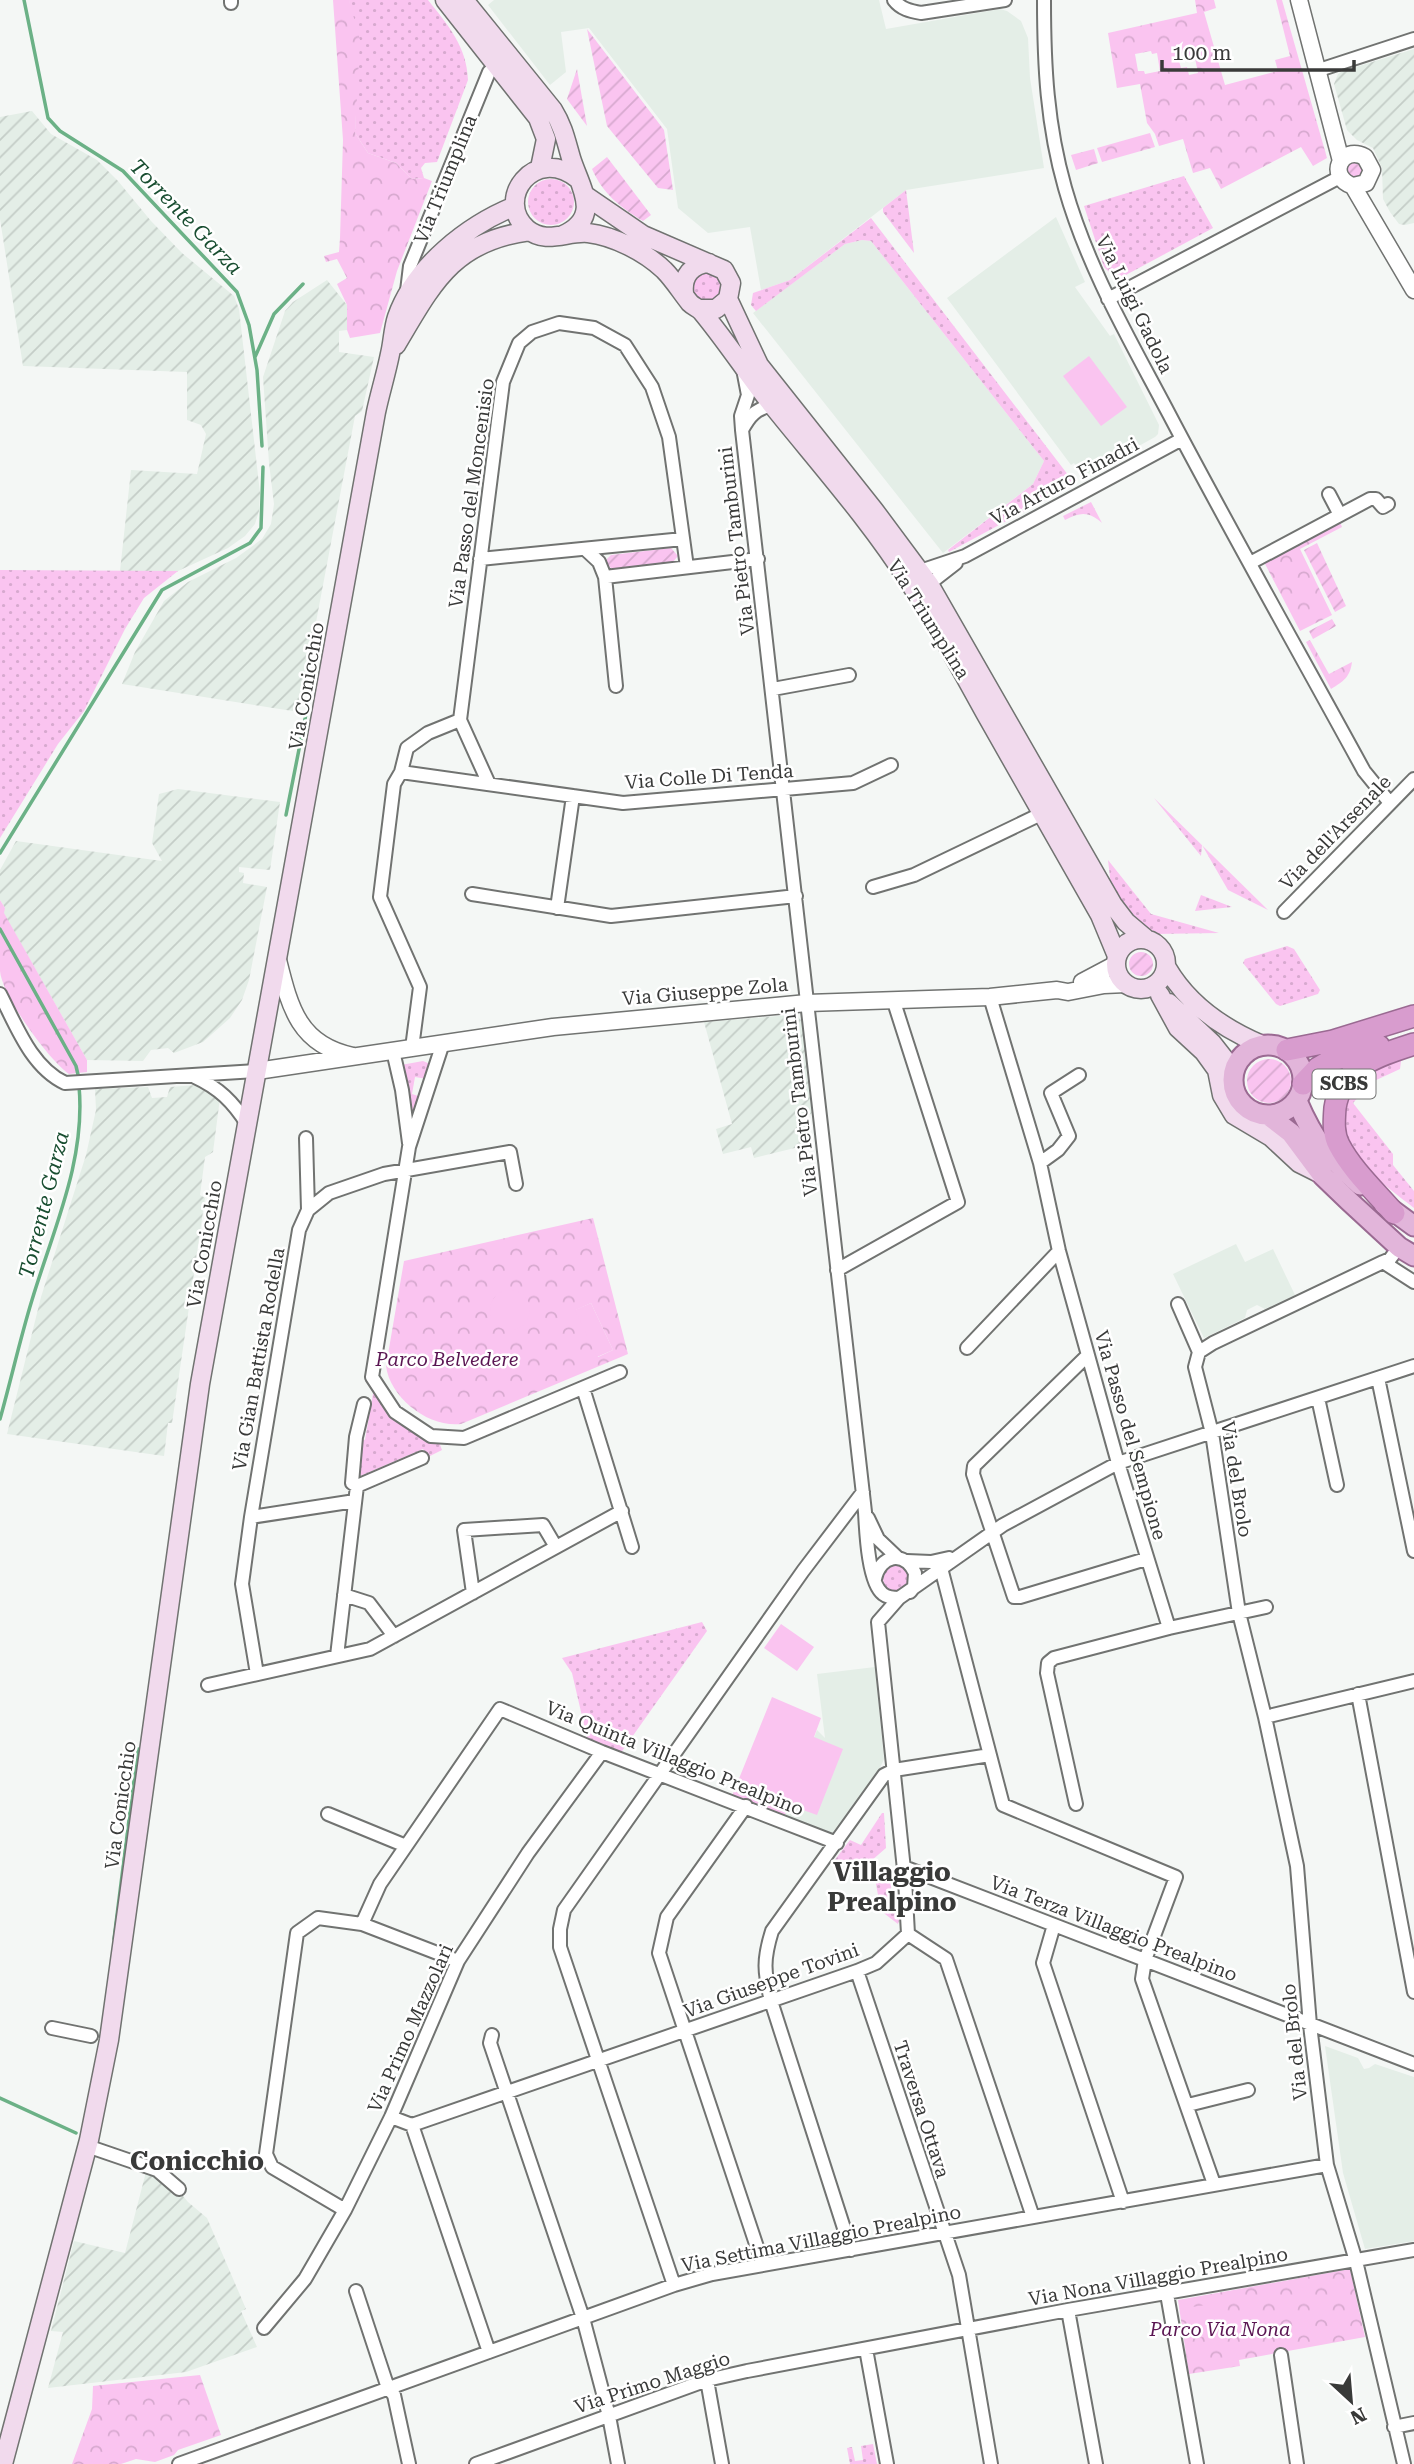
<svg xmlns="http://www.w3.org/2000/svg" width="1414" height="2464" viewBox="0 0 1414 2464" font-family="'Roboto Serif',serif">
	<defs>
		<pattern id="industrial-furrows" width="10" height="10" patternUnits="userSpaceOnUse" patternTransform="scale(1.75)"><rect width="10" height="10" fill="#e4eee7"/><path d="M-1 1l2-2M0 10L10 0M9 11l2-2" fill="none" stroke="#c4cdc7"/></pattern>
		<pattern id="grass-dots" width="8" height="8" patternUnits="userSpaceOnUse" patternTransform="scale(1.75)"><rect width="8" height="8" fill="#fac4f0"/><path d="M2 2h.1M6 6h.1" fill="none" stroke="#d7a9cf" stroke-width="1.8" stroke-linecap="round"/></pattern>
		<pattern id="forest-crowns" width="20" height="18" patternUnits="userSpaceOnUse" patternTransform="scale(1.75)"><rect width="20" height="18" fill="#fac4f0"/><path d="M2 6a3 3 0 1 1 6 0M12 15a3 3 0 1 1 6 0" fill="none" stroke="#d7a9cf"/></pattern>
		<pattern id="garden-furrows" width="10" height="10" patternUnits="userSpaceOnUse" patternTransform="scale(1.75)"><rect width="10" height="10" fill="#fac4f0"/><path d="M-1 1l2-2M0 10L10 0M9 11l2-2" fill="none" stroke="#d7a9cf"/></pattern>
	</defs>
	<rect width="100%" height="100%" fill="#f4f7f5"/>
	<path fill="#e4eee7" d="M494,0H879L886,29L1000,9L1007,11L1021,21L1028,38L1030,78L1044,168L906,190L790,280L761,290L750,227L708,233L678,208L667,129L589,28L561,32L566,72L550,85L488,5Z
		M1056,217L1085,282L1075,287L1110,336L1114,334L1159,425L1158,434L1155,437L1083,477L1074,463L1071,465L947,298Z
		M862,240L871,241L1044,461L1033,484L943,553L753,313L845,244Z
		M1236,1244L1245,1262L1273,1249L1295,1295L1265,1309L1257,1305L1247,1310L1245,1318L1204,1338L1173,1274Z
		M875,1667L884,1759L880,1768L830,1836L784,1817L817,1730L825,1738L817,1674Z
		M1325,2046L1358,2058L1364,2069L1369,2068L1375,2064L1414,2077V2241L1365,2249L1343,2173Z"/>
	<path fill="url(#industrial-furrows)" d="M1414,49V223L1405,225L1399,224L1390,212L1383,199L1382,168L1373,148L1357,140L1347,130L1334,84L1338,74L1343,71Z
		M32,111L51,134L97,160L118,181L151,221L182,253L234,296L239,309L260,493L259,511L255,524L245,536L228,548L178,571H120L131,470L197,474L206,434L201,425L187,420V372L23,366L0,219V117Z
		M327,280L347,305V330L339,331V352L374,357L362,411L355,416L299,712L122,684L135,652L164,601L188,582L236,558L262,539L271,524L274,504L269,463L263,377L285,311L293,302Z
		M178,789L280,802L270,870L239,867V872L244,873L243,883L267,887L249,980L242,1000L230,1018L203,1042L174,1053L168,1048L151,1050L143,1061L87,1060L3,912L5,908L0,900V870L16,841L162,861L152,843L159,794Z
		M791,1015L799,1017L803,1024L813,1112L806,1118L811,1144L754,1158L751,1147L723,1154L716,1129L732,1124L704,1022Z
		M197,1085L220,1098L213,1152L205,1157L200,1195L205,1198L172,1423H168L164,1456L7,1434L41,1297L86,1155L96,1110L95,1089L148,1087L152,1098L167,1097L170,1087Z
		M147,2168L178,2190L188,2202L207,2218L246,2309L241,2311L257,2347L186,2372L48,2388L63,2332L51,2331L74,2241L125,2253Z"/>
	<path fill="url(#grass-dots)" d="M349,0H428C448,25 467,47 468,80L437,162L425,163L421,168L424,178L412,179L396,163L368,153L355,133L356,98Z
		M1184,176L1213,228L1124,276L1112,275L1104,267L1084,206Z
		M528 202a23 23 0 1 1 46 0a23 23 0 1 1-46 0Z
		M906,190L914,253L883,212V208Z
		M871,218L1075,484L949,552L948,550L1033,484L1044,461L871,241L862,240L845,244L756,311L751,305L753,293L790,280Z
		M692 287a15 15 0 1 1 30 0a15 15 0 1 1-30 0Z
		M1091,502L1102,523C1089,511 1080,512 1065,520L1063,516Z
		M0,570L178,571L144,598L125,629L84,711L58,744L0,838Z
		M1154,798L1268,910L1228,890L1202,845L1201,856Z
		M1108,860L1151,914L1219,933L1154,934L1141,929L1134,922L1111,886Z
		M1201,895L1232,907L1195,911Z
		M1287,946L1294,949L1320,990L1318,994L1280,1006L1276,1004L1243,963L1245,959Z
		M1402,1054L1400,1069L1372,1082L1353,1103L1393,1154V1165L1414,1191V1208C1382,1183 1336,1153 1345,1106C1347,1096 1351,1085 1359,1078C1370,1068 1389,1061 1402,1054Z
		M423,1061L430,1064L427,1079L415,1077L412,1094L421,1097L413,1126L401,1065Z
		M374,1388L390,1412L389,1416C404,1429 420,1433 439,1442L442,1450L428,1457L423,1449L358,1477L361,1439L365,1440Z
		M883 1578a13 13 0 1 1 26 0a13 13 0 1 1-26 0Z
		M702,1622L707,1631L620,1754L588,1742L572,1673L562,1658Z
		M882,1813H884L886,1848L871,1861L858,1867L834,1861L850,1840L861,1845Z
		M873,1868H880L891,1874V1894L902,1895L903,1907L898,1924L881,1911Z
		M873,2444L877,2464H850L847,2448L852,2447L855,2461L863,2460L861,2446Z"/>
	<path fill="url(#forest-crowns)" fill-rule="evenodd" d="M333,0H349L360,40L355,133L368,153L396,163L412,179L424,178L432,181L397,271L380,333L350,338L347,330V305L337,284L347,278L337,259L326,262L324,256L339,252L340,238L343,140Z
		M1195,0H1214L1216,8L1204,12L1225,85L1278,71L1275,60L1290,56L1276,0H1282L1327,158L1313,166L1301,147L1221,189L1210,168L1193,173L1183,139L1159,146L1155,134L1147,123L1140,84L1117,88L1108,33L1197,13ZM1151,51L1152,54L1157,53L1160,71L1145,74L1144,71H1138L1135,54ZM1195,58L1198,73L1189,75L1187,67L1181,68L1179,61Z
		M1150,133L1155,147L1102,162L1097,148Z
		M1094,149L1098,163L1076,170L1071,155Z
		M1340,522L1342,527L1300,549L1332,615L1300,631L1264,562Z
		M1310,640L1329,674L1352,662C1350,677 1344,681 1331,689L1306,642Z
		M0,900L5,908L4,913L87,1060V1072L69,1074C48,1059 2,996 0,971C0,947 0,923 0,900Z
		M593,1218L628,1354L461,1424C429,1428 390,1398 386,1366L404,1261ZM591,1303L613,1350L598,1357L576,1310Z
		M1350,2269L1365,2337L1239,2360L1240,2366L1189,2374L1178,2300Z
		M200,2375L221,2435L178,2450L174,2455L155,2462L136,2459L121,2464H72L92,2409L93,2386Z"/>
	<path fill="url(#garden-furrows)" d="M587,29L664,130L673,190L658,188L607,126Z
		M577,69L587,126L567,99Z
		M607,157L651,215L643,221C620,207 603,194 592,169Z
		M1350,162H1359L1364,168L1361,177L1356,179L1348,176L1346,167Z
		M1317,543L1346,606L1335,612L1304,550Z
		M671,548L678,556L672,563L613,570L607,564V559L611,555Z
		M1332,619L1336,626L1313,639L1309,631Z
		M1129 964a12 12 0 1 1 24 0a12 12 0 1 1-24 0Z
		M1247 1081a22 22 0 1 1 44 0a22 22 0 1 1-44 0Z"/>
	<path fill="#fac4f0" d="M1089,356L1127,407L1101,426L1063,376Z
		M490 1310a20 20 0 1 1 40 0a20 20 0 1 1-40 0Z
		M591,1303L613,1350L597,1357L575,1310Z
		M781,1624L814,1647L797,1671L764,1648Z
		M772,1697L821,1718L814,1737L843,1749L817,1815L789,1805L784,1817L732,1796Z
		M1213,2304L1218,2335L1189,2339L1185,2308Z"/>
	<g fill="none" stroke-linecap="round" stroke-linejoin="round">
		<path stroke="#6bb186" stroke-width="3.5" d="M24,0L48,118L60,131L123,171L237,292L249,325L257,370L262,446
			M255,357L274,314L303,284
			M286,815L306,714
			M0,853L162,590L250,543L261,528L263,467
			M0,929L76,1066L79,1079
			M0,1419C11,1380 20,1339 32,1300C53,1230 86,1161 79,1086
			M114,1939L138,1749
			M0,2098L76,2133"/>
		<defs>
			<path id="minor" d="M231,0V3
				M894,0C901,9 910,11 921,13L1005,0
				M1044,0C1044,66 1047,125 1065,188C1088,269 1130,340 1169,414C1232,534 1299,652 1364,771L1390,803
				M1316,71L1414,39
				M407,291L410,266L489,72L497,65
				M1108,299L1340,177
				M743,369L748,395L741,416L742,430L865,1512C866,1530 868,1583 883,1594C888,1598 894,1598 899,1598L1003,1525L1118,1463L1414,1366
				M742,430C750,415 756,409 772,405
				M1329,494L1340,515
				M585,549L599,562L605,577L758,559
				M480,559L683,539
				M1250,563L1370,499H1376L1383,507L1388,504
				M920,571L965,556L1182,439
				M605,577L616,686
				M929,584L956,563
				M773,689L849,675
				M401,772L623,803L853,783L891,765
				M489,784L460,720L503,382L519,343L532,332L559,323L594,328L625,345L652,387L669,437L687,567
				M873,887L914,875L1043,813
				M472,894L611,916L796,896
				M557,908L573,796
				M1284,912L1414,779
				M0,994C16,1025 31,1067 65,1083L257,1071
				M990,997L1040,1163L1059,1251L1118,1463L1169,1628
				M443,1043L409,1147L372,1377L395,1412L431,1436L464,1438L620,1372
				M412,1048L420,987L380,897L394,784L401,772L407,748L428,733L460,720
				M393,1051L402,1090L409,1143
				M195,1077C219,1088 233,1102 247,1124
				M306,1138L308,1210
				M1040,1163L1058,1150L1069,1136L1051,1093L1079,1075
				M1399,1247L1390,1259L1383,1262L1213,1343L1199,1352L1195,1367L1212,1433L1239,1613L1265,1717L1297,1866L1310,2025L1327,2165L1356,2261L1404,2464
				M1383,1262L1414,1282
				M837,1270L958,1202L893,999
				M1178,1304L1199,1352
				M967,1348L1059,1251
				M1088,1355L974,1466L973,1474L1014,1597H1020L1146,1559
				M1378,1378L1414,1551
				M583,1388L632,1547
				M1318,1398L1337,1485
				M357,1486L422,1458
				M251,1517L355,1501
				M868,1518L878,1539L898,1558
				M907,1561L931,1562L949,1558
				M941,1568L1003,1805L1176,1877L1145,1960L1142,1979L1214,2184
				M875,1579C880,1555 904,1550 915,1573L914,1587L910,1592
				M473,1593L464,1530L543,1525L556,1547
				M344,1595L369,1603L394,1636
				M337,1656L357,1486L352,1483L356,1437L364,1404
				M257,1674L242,1584L251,1517L299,1230L308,1210L329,1193L384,1174L510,1152L516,1184
				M208,1685L370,1649L622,1511
				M1358,1694L1414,1992
				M1265,1717L1414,1681
				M1076,1804L1047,1673L1048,1663L1054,1658L1169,1628L1266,1607
				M746,1806L667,1917L659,1953L763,2265
				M328,1814L406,1846
				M904,1867L1414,2064
				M362,1924L380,1884L500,1709L602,1752L837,1843
				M1054,1925L1043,1963L1123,2202
				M908,1934L946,1959L1033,2217
				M857,1971L959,2275L991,2464
				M52,2028L91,2036
				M492,2035L490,2043L583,2318L609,2416L618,2464
				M1188,2105L1248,2090
				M391,2117L412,2125L857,1971L876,1963L908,1934L905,1879L878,1622L899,1598
				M412,2125L489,2352
				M87,2146L157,2170L179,2189
				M345,2210L272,2167L266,2154L297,1933L318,1918L362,1924L458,1961
				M851,2250L771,2001C764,1971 763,1960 772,1931L884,1775L894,1770L990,1755
				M674,2285L560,1947V1929L564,1910L803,1571L863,1492
				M356,2291L388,2388L394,2395L409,2464
				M1167,2294L1197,2464
				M1068,2310L1096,2464
				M264,2328L305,2279L345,2210L391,2117L458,1961L528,1853L602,1752
				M866,2349L887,2464
				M1281,2355L1297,2464
				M707,2380L722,2464
				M1394,2427L1414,2423
				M179,2464L674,2285L712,2274L1327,2165
				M476,2464L707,2380L747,2371L1068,2310L1414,2250"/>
			<path id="tertiary" d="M1299,0L1341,161
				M1353,186L1366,183L1372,170L1365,157C1341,144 1326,177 1353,186L1414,290
				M278,960C290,1008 299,1045 353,1056
				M1082,982L1116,964
				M257,1071L553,1027L807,1003L990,997L1057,990L1068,992L1104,985L1126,984"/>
			<path id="secondary" d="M445,0L538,118L546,139L540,168
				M464,0L553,110C563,126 566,141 571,158C580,187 603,217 563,235
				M578,179C534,144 494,200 527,229C546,245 567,231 588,233C614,236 645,252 664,270C674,280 681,292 690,303C694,307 699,308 702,312C726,341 746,372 769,401C817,461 870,520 911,585C939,628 963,673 988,718C1025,784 1063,849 1100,915L1117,956
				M586,196L643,235L724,270L731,283L728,299L716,309H700
				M684,293C682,276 692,264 709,263
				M728,299L759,365L874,510L929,584L1113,905L1126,922L1145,938
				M396,345C432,285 452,241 530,231
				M1116 964a25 25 0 1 1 50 0a25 25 0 1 1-50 0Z
				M1167,968C1188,1004 1224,1029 1262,1045
				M1160,995L1178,1028L1204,1052L1217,1070L1222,1095L1234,1115L1271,1137L1299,1163L1323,1175
				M1169,1003L1212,1043L1234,1071
				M3,2464L89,2140L109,2040L200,1384L376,412C380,393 386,374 390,354C393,342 393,329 397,317C415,266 468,225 515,206"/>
			<path id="primary" d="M1233 1080a35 35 0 1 1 70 0a35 35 0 1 1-70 0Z
				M1297,1101C1315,1143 1327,1155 1360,1185
				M1269,1116L1291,1133L1323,1176L1349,1201L1399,1247L1414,1256
				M1384,1204L1414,1226"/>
			<path id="trunk" d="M1287,1050L1333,1041L1414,1016
				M1303,1084L1318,1068L1330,1061L1379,1046
				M1394,1213C1376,1192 1352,1170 1339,1145C1333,1134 1334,1121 1335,1108C1341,1066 1380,1055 1414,1044"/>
		</defs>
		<use href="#minor" stroke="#717371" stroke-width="16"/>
		<use href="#tertiary" stroke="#717371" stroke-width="19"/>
		<use href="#secondary" stroke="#717371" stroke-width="21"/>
		<use href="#primary" stroke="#9a6a92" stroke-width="23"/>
		<use href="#trunk" stroke="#9a6a92" stroke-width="24"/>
		<use href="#minor" stroke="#fff" stroke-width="12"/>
		<use href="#tertiary" stroke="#fff" stroke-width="16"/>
		<use href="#secondary" stroke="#f1daed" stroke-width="18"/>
		<use href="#primary" stroke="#e2b5da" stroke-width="19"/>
		<use href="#trunk" stroke="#d89cce" stroke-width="21"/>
	</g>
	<g text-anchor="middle" stroke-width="5" stroke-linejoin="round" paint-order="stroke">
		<rect fill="#fff" stroke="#747574" stroke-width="2" x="1312.5" y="1069.5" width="63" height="29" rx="5"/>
		<g font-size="18" font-weight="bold" fill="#393a39">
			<text x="1344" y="1090">SCBS</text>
		</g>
		<g font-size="19" fill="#393a39" stroke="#fff">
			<text transform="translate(445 179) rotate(-68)" y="7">Via Triumplina</text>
			<text transform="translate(1135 304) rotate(64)" y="7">Via Luigi Gadola</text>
			<text transform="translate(1064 481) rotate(-28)" y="7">Via Arturo Finadri</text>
			<text transform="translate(471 493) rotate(-82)" y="7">Via Passo del Moncenisio</text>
			<text transform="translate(736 541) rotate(-97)" y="7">Via Pietro Tamburini</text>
			<text transform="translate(929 619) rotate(58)" y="7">Via Triumplina</text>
			<text transform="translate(306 686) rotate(-80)" y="7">Via Conicchio</text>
			<text transform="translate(709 776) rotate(-4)" y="7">Via Colle Di Tenda</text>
			<text transform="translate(1335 832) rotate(-46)" y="7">Via dell'Arsenale</text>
			<text transform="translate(705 991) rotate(-5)" y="7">Via Giuseppe Zola</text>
			<text transform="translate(799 1102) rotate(-97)" y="7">Via Pietro Tamburini</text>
			<text transform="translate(204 1244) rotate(-80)" y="7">Via Conicchio</text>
			<text transform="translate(258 1359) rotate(-80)" y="7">Via Gian Battista Rodella</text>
			<text transform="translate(1131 1435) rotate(74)" y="7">Via Passo del Sempione</text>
			<text transform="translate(1237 1479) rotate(81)" y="7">Via del Brolo</text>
			<text transform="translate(675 1758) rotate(22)" y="7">Via Quinta Villaggio Prealpino</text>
			<text transform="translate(120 1805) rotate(-82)" y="7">Via Conicchio</text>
			<text transform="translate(1114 1928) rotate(21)" y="7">Via Terza Villaggio Prealpino</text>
			<text transform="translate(771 1980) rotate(-20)" y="7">Via Giuseppe Tovini</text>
			<text transform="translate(410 2028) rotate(-66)" y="7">Via Primo Mazzolari</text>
			<text transform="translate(1294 2042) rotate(-96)" y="7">Via del Brolo</text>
			<text transform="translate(922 2109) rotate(72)" y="7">Traversa Ottava</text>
			<text transform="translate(821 2238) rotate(-11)" y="7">Via Settima Villaggio Prealpino</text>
			<text transform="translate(1158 2276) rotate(-10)" y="7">Via Nona Villaggio Prealpino</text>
			<text transform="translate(652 2382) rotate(-18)" y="7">Via Primo Maggio</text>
		</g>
		<g font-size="19" font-style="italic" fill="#5a1552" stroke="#fff">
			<text x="447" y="1366">Parco Belvedere</text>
			<text x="1220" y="2336">Parco Via Nona</text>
		</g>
		<g font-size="21" font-style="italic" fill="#194e31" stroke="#fff">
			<text transform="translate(186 217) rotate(46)" y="7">Torrente Garza</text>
			<text transform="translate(44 1205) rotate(-76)" y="7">Torrente Garza</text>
		</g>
		<g font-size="26" font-weight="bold" fill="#393a39" stroke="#fff">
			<text x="892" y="1881">Villaggio<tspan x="892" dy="30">Prealpino</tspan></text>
			<text x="197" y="2170">Conicchio</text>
		</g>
	</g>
	<g transform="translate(1351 2401) rotate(154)" stroke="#ffffff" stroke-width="5" paint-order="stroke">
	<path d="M0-5L12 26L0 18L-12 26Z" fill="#393a39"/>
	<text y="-10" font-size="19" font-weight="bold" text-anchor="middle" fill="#393a39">N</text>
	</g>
	<path d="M1162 60v10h192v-10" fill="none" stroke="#393a39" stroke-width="3.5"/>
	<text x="1172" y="60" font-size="21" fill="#393a39" stroke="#ffffff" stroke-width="5" paint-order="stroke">100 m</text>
</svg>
